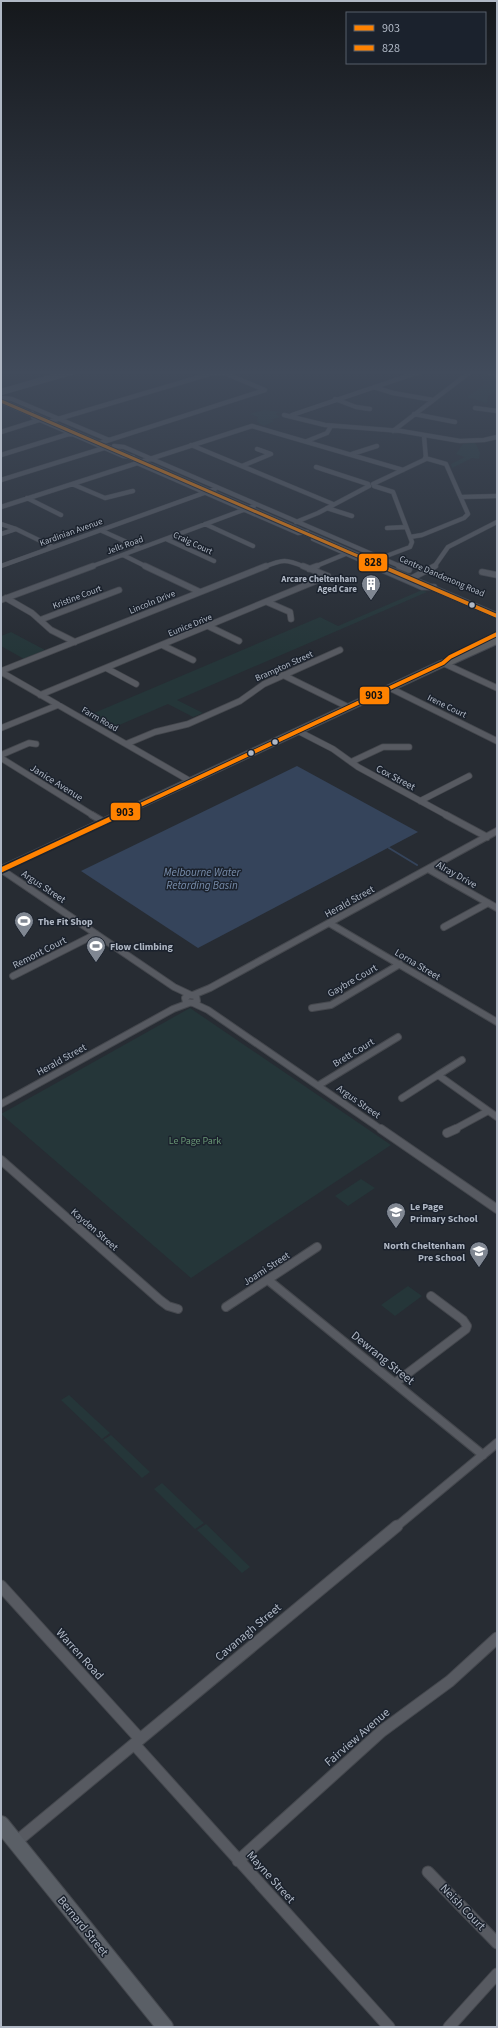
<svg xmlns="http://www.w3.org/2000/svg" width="498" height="2028" viewBox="0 0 498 2028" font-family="'Source Sans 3',sans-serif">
	<rect width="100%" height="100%" fill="#272c33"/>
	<path fill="#253639" d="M485,373L497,377V390L488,396L487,403L467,397L487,382L480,379Z
		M264,410L281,412L275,414L280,417L270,420L274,421L264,426L257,422L258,417L250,414Z
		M475,442L480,453L479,459L472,458L452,468L451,464L465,457L456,454L463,444Z
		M422,590L427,592L177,700L203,713L193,717L168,704L110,729L87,716L320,617L338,626Z
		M11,632L45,650L24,659L1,646V636Z
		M190,1008L391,1145L191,1278L1,1114Z
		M361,1179L375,1188L348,1206L335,1196Z
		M408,1286L422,1296L395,1316L381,1305Z
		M69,1395L110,1433L102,1439L61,1400Z
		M111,1435L150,1472L142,1478L103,1440Z
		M162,1483L204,1523L195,1529L154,1489Z
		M206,1524L250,1567L242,1573L197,1530Z"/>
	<path fill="#35445b" d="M297,766L418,832L198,948L81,871Z"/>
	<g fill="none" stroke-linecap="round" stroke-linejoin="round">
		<path stroke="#35445b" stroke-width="2" d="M389,848L417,865"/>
		<defs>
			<path id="street-far4" d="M479,370L497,375
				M374,387L393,393L433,400
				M2,398L12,399L109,440
				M335,399L356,407L370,409
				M475,408L497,411
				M32,413L33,417L123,456L133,457
				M414,414L455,422
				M284,415L325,425L401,431L460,441L484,440L497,437
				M292,415L428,369
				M51,421L213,373H224L265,390L100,443L91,442
				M393,431L474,369
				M1,432L39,420
				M307,441L327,433L331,426
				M191,445L333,504
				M114,446L124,447L402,567
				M352,454L377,446
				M1,455L72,433
				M137,463L298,533L307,532
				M242,466L271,454L257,449
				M316,467L368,484
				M1,480L104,448
				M72,484L105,498L133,491
				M373,484L426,459L424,436
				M374,486L393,492L412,542L410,547L381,558
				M461,497L497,496
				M27,498L61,515
				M1,507L252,426L403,470
				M327,508L352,516
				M296,522L318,513L369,486
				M1,524L16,529L53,547
				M205,524L253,546
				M387,528L406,527
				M100,530L140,548
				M1,534L16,529
				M410,537L422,535L464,518L468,514L446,464L425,458
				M166,539L214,561
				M313,539L376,567
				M123,555L147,567
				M1,566L215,489
				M90,567L254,506
				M264,567C283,559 286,559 305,567
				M314,567L348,553
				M434,567L448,547L497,522"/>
			<path id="street-far3" d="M145,566L200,592
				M374,566L422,587H434
				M399,566L409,570
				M309,569L317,566
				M482,572L497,575
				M412,578L435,566
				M6,598L32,613L51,630L75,642
				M1,600L93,566
				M267,602L290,612L291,619
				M40,620L119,590
				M208,626L239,641
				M162,645L193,660
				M443,663L497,688
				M106,668L136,684
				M1,671L266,566
				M1,672L190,781
				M283,675L348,707
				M390,688L497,741
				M40,695L328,576L303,566
				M1,728L58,705
				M298,731L333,749L358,767L448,816
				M126,744L155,732L188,724L240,701L264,684L340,650
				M1,755L29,743L36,744
				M1,758L94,816
				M351,762L383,747H409
				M420,801L469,776"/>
			<path id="street-far2" d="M92,815L104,822
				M446,815L487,837
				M428,869L497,908
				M2,870L174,987L191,995
				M329,923L497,1022
				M444,927L488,903
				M13,976L96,934
				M189,995L196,996L197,1001L193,1003L186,1002L185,998Z
				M193,995L210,988L497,831
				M193,1003L208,1010L382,1130
				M312,1008L331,1005L400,964
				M438,1075L462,1060
				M319,1085L398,1037
				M402,1098L438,1075L497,1117
				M1,1104L173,1009L189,1003
				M453,1130L488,1111"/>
			<path id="street-far1" d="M381,1129L497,1209
				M447,1133L456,1129
				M1,1160L160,1300L168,1306L178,1309
				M268,1280L483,1455
				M226,1307L317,1247
				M395,1383L466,1329L467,1326L463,1320L431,1296
				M396,1527L497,1443"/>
			<path id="street" d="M1,1586L140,1739
				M134,1744L389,2027
				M16,1842L397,1526
				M238,1861L382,1731L450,1681L497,1638
				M428,1872L497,1943
				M449,2027L497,1974"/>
			<path id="secondary-far1" d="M1,392L81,369"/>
			<path id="secondary" d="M1,1824L165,2027"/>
			<path id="primary" d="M1,399L497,613V618L1,403Z"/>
			<path id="highway" d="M497,637V644L453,664L445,666L1,873V866L440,661L448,659Z"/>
		</defs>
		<use href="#street-far4" stroke="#45484e" stroke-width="5"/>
		<use href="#street-far3" stroke="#45484e" stroke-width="7"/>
		<use href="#street-far2" stroke="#45484e" stroke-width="8"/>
		<use href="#street-far1" stroke="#45484e" stroke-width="10"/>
		<use href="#street" stroke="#45484e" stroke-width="13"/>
		<use href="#secondary-far1" stroke="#45484e" stroke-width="7"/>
		<use href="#secondary" stroke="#45484e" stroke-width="18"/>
		<use href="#primary" stroke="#444950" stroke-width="2"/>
		<use href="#highway" stroke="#44484f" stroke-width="2"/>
		<use href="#street-far4" stroke="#575a61" stroke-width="4"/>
		<use href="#street-far3" stroke="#575a61" stroke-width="5.5"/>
		<use href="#street-far2" stroke="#575a61" stroke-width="6"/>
		<use href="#street-far1" stroke="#575a61" stroke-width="8"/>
		<use href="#street" stroke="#575a61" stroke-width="11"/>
		<use href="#secondary-far1" stroke="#5a5f66" stroke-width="6"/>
		<use href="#secondary" stroke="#5a5f66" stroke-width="16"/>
		<use href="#primary" fill="#595d63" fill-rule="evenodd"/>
		<use href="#highway" fill="#5b5e62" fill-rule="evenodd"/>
		<defs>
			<path id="bus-1-far1" d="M117,816L443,663L450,657L497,634"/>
			<path id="bus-1" d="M1,870L119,815"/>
			<path id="bus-2-far1" d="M1,401L383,567"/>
			<path id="bus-2" d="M381,566L497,616"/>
		</defs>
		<use href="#bus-1-far1" stroke="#1b222d" stroke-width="6"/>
		<use href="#bus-1" stroke="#1b222d" stroke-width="8"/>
		<use href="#bus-2-far1" stroke="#1b222d" stroke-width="5"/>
		<use href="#bus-2" stroke="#1b222d" stroke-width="6"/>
		<use href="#bus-1-far1" stroke="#ff8200" stroke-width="4"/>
		<use href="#bus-1" stroke="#ff8200" stroke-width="5"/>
		<use href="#bus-2-far1" stroke="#ff8200" stroke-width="3"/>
		<use href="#bus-2" stroke="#ff8200" stroke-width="4"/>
	</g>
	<linearGradient id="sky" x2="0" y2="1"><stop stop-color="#15181c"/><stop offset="0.57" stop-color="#414b5b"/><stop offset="1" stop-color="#414b5b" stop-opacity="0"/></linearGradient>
	<rect width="498" height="653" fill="url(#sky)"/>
	<defs>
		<symbol id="building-pin" viewBox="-11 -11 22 30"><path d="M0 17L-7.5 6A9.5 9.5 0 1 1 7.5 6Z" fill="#808792" stroke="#1b222d"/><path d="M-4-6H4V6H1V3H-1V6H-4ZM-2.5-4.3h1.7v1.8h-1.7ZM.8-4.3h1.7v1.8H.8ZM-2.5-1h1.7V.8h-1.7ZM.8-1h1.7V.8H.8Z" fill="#fff"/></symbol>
		<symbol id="stadium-pin" viewBox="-11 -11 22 30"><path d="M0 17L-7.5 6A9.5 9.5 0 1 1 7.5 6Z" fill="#808792" stroke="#1b222d"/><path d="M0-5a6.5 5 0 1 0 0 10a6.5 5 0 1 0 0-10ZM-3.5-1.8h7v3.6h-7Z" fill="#fff"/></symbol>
		<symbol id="school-pin" viewBox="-11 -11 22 30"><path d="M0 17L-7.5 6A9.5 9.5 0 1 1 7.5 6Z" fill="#808792" stroke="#1b222d"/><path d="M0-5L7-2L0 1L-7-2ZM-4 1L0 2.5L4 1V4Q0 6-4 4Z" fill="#fff"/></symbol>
	</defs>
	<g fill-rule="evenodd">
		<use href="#building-pin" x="360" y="573" width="22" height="30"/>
		<use href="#stadium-pin" x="13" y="910" width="22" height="30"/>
		<use href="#stadium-pin" x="85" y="935" width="22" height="30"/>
		<use href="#school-pin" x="385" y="1201" width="22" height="30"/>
		<use href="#school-pin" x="468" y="1240" width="22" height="30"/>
	</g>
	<g fill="#b0b8c5" stroke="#1b222d" stroke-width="1.5">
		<circle cx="472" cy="605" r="3.5"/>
		<circle cx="275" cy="742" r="3.5"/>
		<circle cx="251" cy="753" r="3.5"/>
	</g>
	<g text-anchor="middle" stroke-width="3" stroke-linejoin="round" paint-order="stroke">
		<g font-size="9" fill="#b0b8c5" stroke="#1b222d">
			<text transform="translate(71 532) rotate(-20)" y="3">Kardinian Avenue</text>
			<text transform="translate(193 543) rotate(25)" y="3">Craig Court</text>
			<text transform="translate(125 545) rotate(-20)" y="3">Jells Road</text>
			<text transform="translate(442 576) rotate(23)" y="3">Centre Dandenong Road</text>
			<text transform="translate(77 597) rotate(-21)" y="3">Kristine Court</text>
			<text transform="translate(152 602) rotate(-22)" y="3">Lincoln Drive</text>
			<text transform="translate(190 625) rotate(-22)" y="3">Eunice Drive</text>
			<text transform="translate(284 666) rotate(-24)" y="3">Brampton Street</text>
			<text transform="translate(447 706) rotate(26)" y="3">Irene Court</text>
			<text transform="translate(100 719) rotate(30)" y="3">Farm Road</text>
		</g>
		<g font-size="9" font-weight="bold" fill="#b0b8c5" stroke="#1b222d" text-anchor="end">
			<text x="357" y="582">Arcare Cheltenham<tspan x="357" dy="10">Aged Care</tspan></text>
		</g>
		<g font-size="10" fill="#b0b8c5" stroke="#1b222d">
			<text transform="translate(396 777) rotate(28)" y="4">Cox Street</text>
			<text transform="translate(57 782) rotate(32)" y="4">Janice Avenue</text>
			<text transform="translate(457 874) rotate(29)" y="4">Alray Drive</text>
			<text transform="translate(44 886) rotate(34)" y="4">Argus Street</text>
			<text transform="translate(349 901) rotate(-29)" y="4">Herald Street</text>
			<text transform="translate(39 952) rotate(-27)" y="4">Remont Court</text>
			<text transform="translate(418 964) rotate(31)" y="4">Lorna Street</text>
			<text transform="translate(352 980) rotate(-30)" y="4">Gaybre Court</text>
			<text transform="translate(353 1052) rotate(-31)" y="4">Brett Court</text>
			<text transform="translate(61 1059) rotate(-29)" y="4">Herald Street</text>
			<text transform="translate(359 1101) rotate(35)" y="4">Argus Street</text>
			<text transform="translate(95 1229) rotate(41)" y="4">Kayden Street</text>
			<text transform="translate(266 1268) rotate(-33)" y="4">Joami Street</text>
		</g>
		<g font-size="10" font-weight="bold" fill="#b0b8c5" stroke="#1b222d" text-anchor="start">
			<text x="38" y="925">The Fit Shop</text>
			<text x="110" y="950">Flow Climbing</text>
			<text x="410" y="1210">Le Page<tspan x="410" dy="12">Primary School</tspan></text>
			<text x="465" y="1249" text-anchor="end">North Cheltenham<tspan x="465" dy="12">Pre School</tspan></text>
		</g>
		<g font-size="10" fill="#689574" stroke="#1b222d">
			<text x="195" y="1144">Le Page Park</text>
		</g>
		<g font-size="11" font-style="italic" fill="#798eac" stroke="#1b222d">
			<text x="202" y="876">Melbourne Water<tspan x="202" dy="13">Retarding Basin</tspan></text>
		</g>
		<g font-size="12" fill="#b0b8c5" stroke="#1b222d">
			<text transform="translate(383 1358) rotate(39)" y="4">Dewrang Street</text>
			<text transform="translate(248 1632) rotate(-40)" y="4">Cavanagh Street</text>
			<text transform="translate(80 1654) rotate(48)" y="4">Warren Road</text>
			<text transform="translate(357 1737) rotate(-41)" y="4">Fairview Avenue</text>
			<text transform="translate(271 1877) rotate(48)" y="4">Mayne Street</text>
			<text transform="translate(463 1907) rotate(46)" y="4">Neish Court</text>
			<text transform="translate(83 1926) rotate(51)" y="4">Bernard Street</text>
		</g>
	</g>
	<g stroke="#1b222d" stroke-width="1.5">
		<rect x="358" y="553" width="30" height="19" rx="4" fill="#ff8200"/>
		<rect x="359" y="686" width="31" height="19" rx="4" fill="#ff8200"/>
		<rect x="110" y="802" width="31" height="19" rx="4" fill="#ff8200"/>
	</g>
	<g font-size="11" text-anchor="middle" font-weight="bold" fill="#111">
		<text x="373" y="566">828</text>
		<text x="374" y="699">903</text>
		<text x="125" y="816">903</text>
	</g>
	<rect width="498" height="2028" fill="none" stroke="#b0b8c5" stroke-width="4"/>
	<rect x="346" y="12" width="140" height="52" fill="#1b222d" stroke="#575e6a"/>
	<rect x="354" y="25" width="20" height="6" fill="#ff8200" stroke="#575e6a"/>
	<text x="382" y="32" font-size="12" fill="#b0b8c5">903</text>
	<rect x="354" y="45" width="20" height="6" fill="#ff8200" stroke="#575e6a"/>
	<text x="382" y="52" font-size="12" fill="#b0b8c5">828</text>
</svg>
